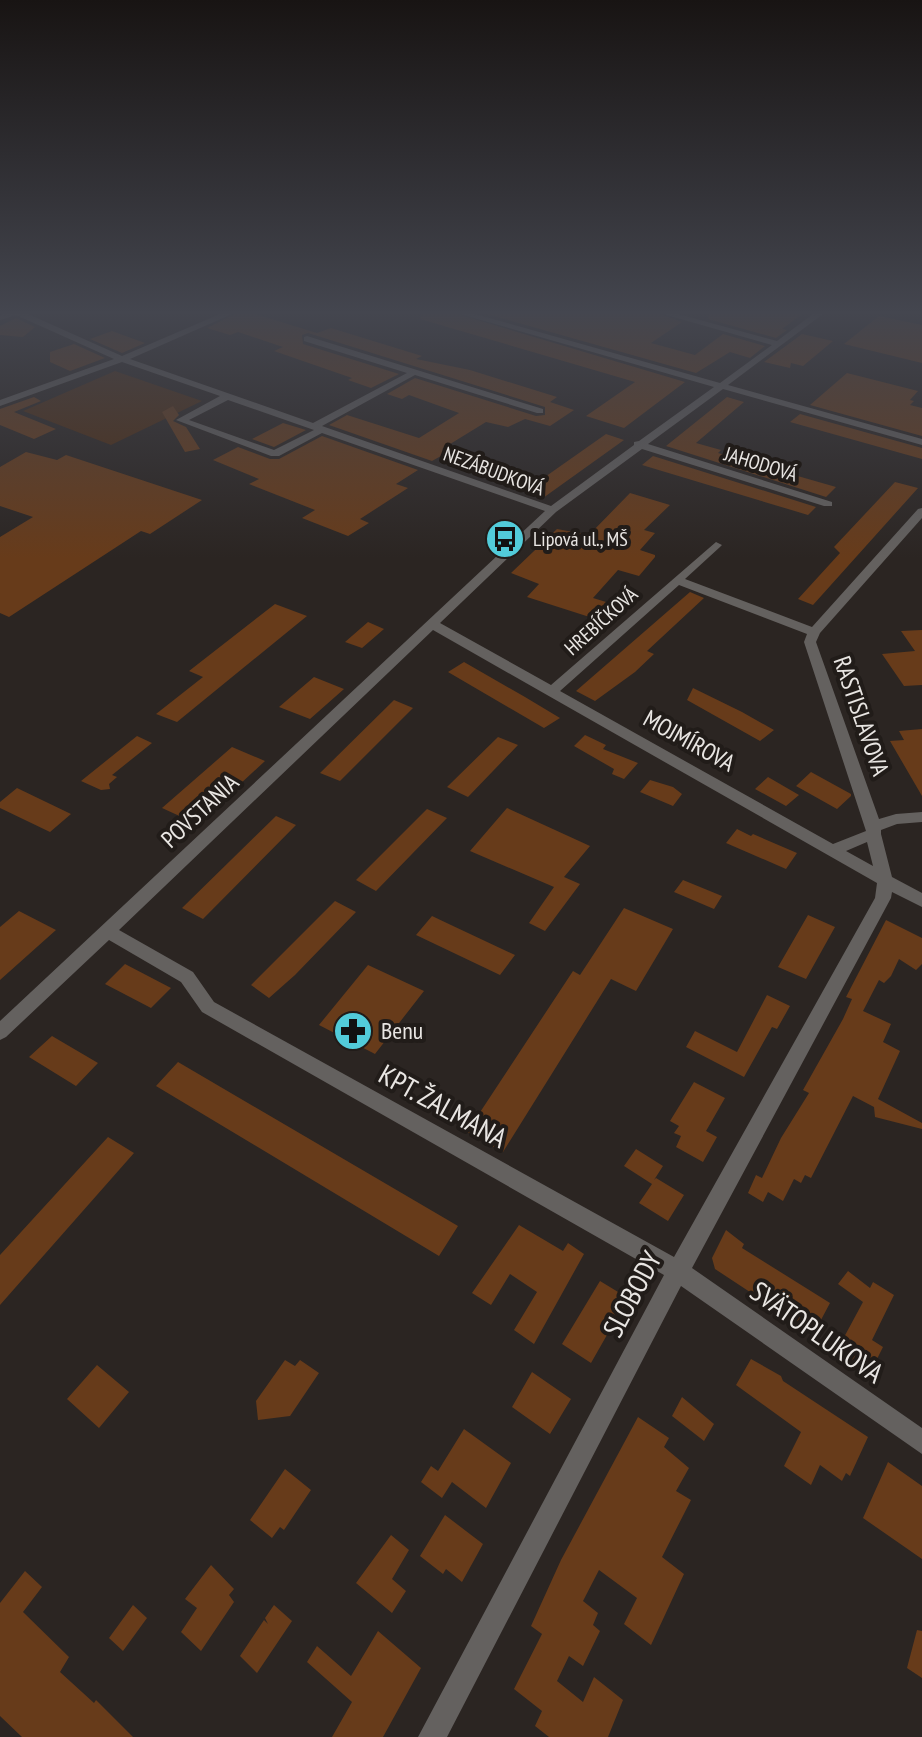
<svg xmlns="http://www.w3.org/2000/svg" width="922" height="1737" viewBox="0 0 922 1737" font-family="'PT Sans Narrow',sans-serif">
	<rect width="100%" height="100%" fill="#2b2522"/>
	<path fill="#4e2c11" d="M115,371L202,401L111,445L23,411Z"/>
	<path fill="#673b1a" d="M235,314H255L317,333L331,328L422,356L416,359L470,370L557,397L550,402L574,410L550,426L525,419L508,427L486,422L442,449L448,452L432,461L329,425L347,415L419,438L459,413L409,395L402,399L387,394L415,378L536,416L545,415V407L308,333L302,335L303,344L399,374L371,388L348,380L352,378L274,351L283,347L238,332L230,335L207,328Z
		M421,314H457L685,382L624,428L586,416L635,382L420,319Z
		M487,314H660L682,322L651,343L695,355L723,334L765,346L750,358L730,352L696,373Z
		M709,314H802L782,329L787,330L776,338L708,319Z
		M879,316L922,325V363L844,344Z
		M16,318L35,327L23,337L0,335V326Z
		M112,331L145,343L122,353L90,339Z
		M802,334L833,341L803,366L791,363L790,368L764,362Z
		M74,344L105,358L70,371L50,362V352Z
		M847,373L918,391L910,400L914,401L910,405L922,408V436L810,405Z
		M34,397L41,401L14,412L56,429L34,439L0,425V409Z
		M727,397L744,402L696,443L721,450L718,453L836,487L826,497L666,446Z
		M173,406L179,415L173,421L186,427L200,449L185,452L162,412Z
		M800,414L922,448V459L790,422Z
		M283,423L306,430L274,447L252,439Z
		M606,434L624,440L543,498L525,491Z
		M322,436L418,470L396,484L408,488L360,519L369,523L348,536L302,518L315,510L249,484L259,479L213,460L238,447L270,459H279Z
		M26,452L57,460L66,455L202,500L150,534L141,531L9,617L0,613V537L33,517L0,506V467Z
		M653,456L816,507L808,515L642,465Z
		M895,482L918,488L813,605L798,599L840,553L834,547Z
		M630,493L670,505L644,530L655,533L640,550L655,555V557L639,576L618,570L593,598L616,605L602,621L527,597L539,584L511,573L557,529L589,535Z
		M690,592L704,598L647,651L654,654L635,672L595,701L576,691Z
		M275,604L307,616L177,722L156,714L203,677L189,671Z
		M368,622L384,629L362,648L345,642Z
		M922,630V685L904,686L882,654L915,651L901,631Z
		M464,662L525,697L560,718L544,728L448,672Z
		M314,677L344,689L310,719L279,707Z
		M693,688L742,712L774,730L760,741L687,700Z
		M394,700L413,708L340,781L320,773Z
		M922,729V796L890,741L904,740L899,731Z
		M585,735L606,745L603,749L638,763L624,779L612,774L614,769L574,746Z
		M137,736L152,743L112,775L117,777L109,784L110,789L101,790L81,781Z
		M498,737L518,745L468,797L447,787Z
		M232,747L265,761L197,824L162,808Z
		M811,772L851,794V796L837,809L796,786Z
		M768,777L799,795L786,806L755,789Z
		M650,780L673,787L682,794L673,806L640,792Z
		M17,788L71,814L50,832L0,808V802Z
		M507,808L590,846L564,877L580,884L545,931L529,923L554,887L470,851Z
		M427,809L447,818L376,891L356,880Z
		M276,816L296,825L203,919L182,908Z
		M737,829L751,836L753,834L797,853L786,869L726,843Z
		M683,880L722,896L714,909L674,892Z
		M335,901L356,912L295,975L269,998L251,985Z
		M624,908L673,929L636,991L611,979L503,1152L467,1132L573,971L580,975Z
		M19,911L56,930L0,980V927Z
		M808,915L835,927L806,979L778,967Z
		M432,916L451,925L515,955L500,975L416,935Z
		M886,920L922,938V964L916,970L899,959L891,976L884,983L879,980L863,1011L891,1024L883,1042L900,1051L878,1099L922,1123V1129L875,1117L874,1107L853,1096L811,1178L805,1175L801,1183L794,1179L783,1201L768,1192L763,1202L748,1193L756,1175L762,1178L781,1138L809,1093L803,1090L843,1019L852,999L846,997Z
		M125,964L171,988L151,1008L105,984Z
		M368,965L424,991L375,1054L319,1025Z
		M767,995L790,1006L777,1029L772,1027L744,1077L686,1047L695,1031L737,1052Z
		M52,1036L98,1063L76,1086L29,1057Z
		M178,1062L458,1226L439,1256L156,1086Z
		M694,1082L725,1098L706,1131L717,1137L703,1162L676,1147L681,1136L674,1133L679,1126L670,1121Z
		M108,1137L134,1153L0,1305V1255Z
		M636,1149L663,1166L654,1180L656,1178L684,1195L668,1221L639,1203L652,1184L624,1166Z
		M519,1225L563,1251L568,1243L584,1254L534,1344L514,1330L537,1292L510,1274L491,1305L472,1293Z
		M726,1230L744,1244L742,1248L830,1303L814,1333L796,1320L791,1321L757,1293L756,1296L715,1269L712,1258Z
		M848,1271L870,1288L873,1282L894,1295L872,1340L883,1347L869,1375L836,1352L863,1302L838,1284Z
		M600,1281L628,1298L591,1363L562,1344Z
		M751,1359L781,1376L783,1381L868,1437L850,1476L846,1473L842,1481L820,1465L811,1485L784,1466L801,1432L736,1385Z
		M285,1360L295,1366L300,1360L319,1373L290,1416L258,1420L256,1401Z
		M97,1365L129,1392L99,1428L67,1399Z
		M532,1372L571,1399L550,1434L512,1407Z
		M682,1397L714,1424L704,1441L672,1416Z
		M638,1417L669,1438L664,1447L689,1468L676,1491L691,1500L662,1557L684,1574L651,1645L624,1624L637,1598L599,1570L583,1601L598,1613L593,1625L600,1631L583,1666L569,1656L557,1681L583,1702L594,1677L623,1700L608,1737H549L535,1726L542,1711L514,1689L542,1634L531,1626L561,1560Z
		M464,1429L511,1463L486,1508L452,1482L442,1498L421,1482L431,1466L438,1471Z
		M888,1462L922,1486V1559L863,1518Z
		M285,1469L311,1490L284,1530L280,1527L272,1538L250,1520Z
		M445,1515L483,1544L462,1582L446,1569L443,1574L420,1556Z
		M391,1535L409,1550L392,1579L406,1591L392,1613L356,1583Z
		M211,1565L234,1589L229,1595L234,1602L201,1651L181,1632L197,1608L185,1599Z
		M25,1571L42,1587L23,1612L69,1657L60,1672L94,1703L96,1700L133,1737H22L0,1716V1603Z
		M133,1605L147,1618L123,1651L109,1638Z
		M274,1605L292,1621L257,1673L240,1656L264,1620L268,1624L265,1618Z
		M917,1630L922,1631V1678L907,1668Z
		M378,1631L421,1668L383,1737H332L352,1702L307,1662L317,1646L351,1676Z"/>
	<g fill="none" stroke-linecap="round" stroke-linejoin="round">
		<path fill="#64615f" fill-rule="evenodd" d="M28,314L122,356L220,314H232L130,359L313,423L407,373L304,341V337L307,336L543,409V413H537L415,375L322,426L551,506L634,445V442L639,441L714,387L460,314H475L720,383L772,345L663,314H678L777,341L813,314H823L728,385L922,439V445L723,389L648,444L832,502V506H824L642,449L556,512L440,623L551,685L716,542L722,545L720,547L685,579L812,627L918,509L922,508V518L820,633L816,642L879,819L896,814L922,812V822L897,824L881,830V834L892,877L922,893V907L892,892L891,898L692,1268L922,1428V1454L681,1286L447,1737H418L664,1275L202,1012L181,982L109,940L6,1037L0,1040V1021L545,511L322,433L279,456H271L176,420L220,396L122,362L0,406V400L114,359L16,315L0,320V315L3,314ZM228,400L314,430L274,450L189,420ZM679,585L807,634L804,642L866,831L833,844L560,691ZM433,630L877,883L875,898L674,1257L214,1002L193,972L119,930ZM867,842L873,866L846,851Z"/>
	</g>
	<linearGradient id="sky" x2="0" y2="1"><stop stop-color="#181413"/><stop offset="0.56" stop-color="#44464f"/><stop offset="1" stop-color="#44464f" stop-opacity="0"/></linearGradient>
	<rect width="922" height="558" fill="url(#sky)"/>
	<defs>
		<symbol id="bus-disc" viewBox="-11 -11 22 22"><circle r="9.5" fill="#52cbd9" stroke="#211c19"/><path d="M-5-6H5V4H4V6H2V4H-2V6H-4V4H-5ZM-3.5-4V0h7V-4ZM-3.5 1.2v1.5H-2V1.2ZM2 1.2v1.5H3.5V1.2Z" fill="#111"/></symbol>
		<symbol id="pharmacy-disc" viewBox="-11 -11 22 22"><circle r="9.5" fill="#52cbd9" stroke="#211c19"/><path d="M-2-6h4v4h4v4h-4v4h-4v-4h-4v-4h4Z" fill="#111"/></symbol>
	</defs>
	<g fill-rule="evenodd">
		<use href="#bus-disc" x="483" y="517" width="44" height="44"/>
		<use href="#pharmacy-disc" x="331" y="1009" width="44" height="44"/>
	</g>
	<g text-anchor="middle" stroke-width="8" stroke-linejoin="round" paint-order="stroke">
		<g font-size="20" fill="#e9e6e3" stroke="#211c19">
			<text transform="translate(761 464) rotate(17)" y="7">JAHODOVÁ</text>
			<text transform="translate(494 471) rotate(20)" y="7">NEZÁBUDKOVÁ</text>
			<text transform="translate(601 621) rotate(-42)" y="7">HREBÍČKOVÁ</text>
		</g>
		<g font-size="20" fill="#e9e6e3" stroke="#211c19" text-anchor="start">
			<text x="533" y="546">Lipová ul., MŠ</text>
		</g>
		<g font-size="24" fill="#e9e6e3" stroke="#211c19">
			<text transform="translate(861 716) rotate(71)" y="8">RASTISLAVOVA</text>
			<text transform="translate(689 741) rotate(29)" y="8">MOJMÍROVA</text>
			<text transform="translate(200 811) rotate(-43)" y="8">POVSTANIA</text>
		</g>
		<g font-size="24" fill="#e9e6e3" stroke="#211c19" text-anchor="start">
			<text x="381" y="1039">Benu</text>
		</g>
		<g font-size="28" fill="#e9e6e3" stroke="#211c19">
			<text transform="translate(443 1106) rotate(29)" y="10">KPT. ŽALMANA</text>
			<text transform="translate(632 1294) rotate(-62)" y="10">SLOBODY</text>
			<text transform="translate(817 1332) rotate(35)" y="10">SVÄTOPLUKOVA</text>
		</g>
	</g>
</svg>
